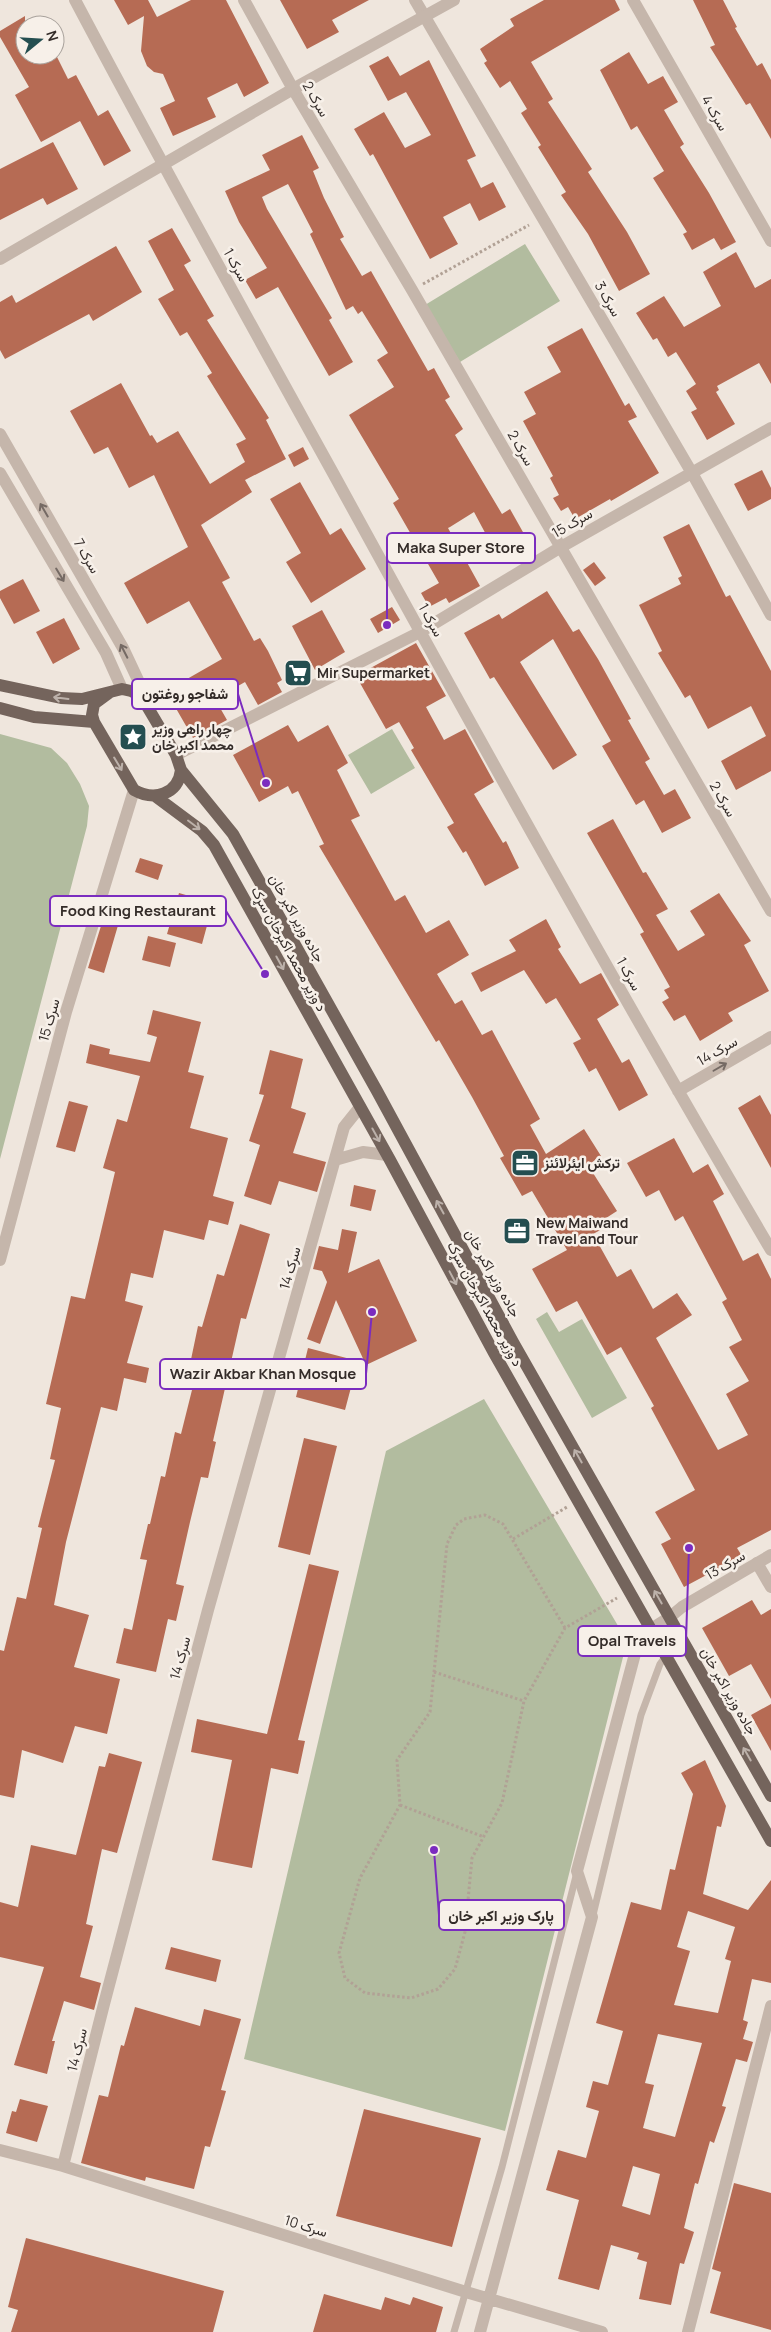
<svg xmlns="http://www.w3.org/2000/svg" width="771" height="2332" viewBox="0 0 771 2332" font-family="Manrope,Vazirmatn,sans-serif">
	<rect width="100%" height="100%" fill="#efe6dd"/>
	<path fill="#b2bc9f" d="M525,244L560,301L460,362L425,305Z
		M392,729L415,768L371,794L348,755Z
		M0,734L51,748L67,763L80,784L89,806L87,826L0,1159Z
		M547,1312L559,1332L582,1319L627,1398L592,1418L536,1319Z
		M484,1399L627,1641L505,2131L244,2059L386,1451Z"/>
	<path fill="#b66b54" fill-rule="evenodd" d="M114,0H148L157,17L191,0H226L269,83L244,97L237,83L207,98L216,117L173,136L160,108L175,101L163,74L154,72L147,66L141,51L144,16L128,25Z
		M280,0H369L332,20L339,32L307,49Z
		M544,0H615L620,10L531,62L553,99L548,102L592,169L588,172L627,232L650,274L619,291L588,234L561,195L566,192L538,147L541,145L521,113L527,109L510,81L500,88L484,63L487,61L480,49L514,26L510,19Z
		M693,0H723L737,27L735,28L757,66L762,63L771,80V139L750,103L746,105L710,47L715,45Z
		M25,16V55H56L68,79L76,75L98,116L108,110L131,151L104,166L80,121L41,142L15,95L29,87L0,37V31Z
		M629,52L648,84L663,76L678,102L664,110L684,144L680,147L709,193L736,242L721,250L714,238L692,250L683,234L687,232L653,178L664,171L637,126L631,130L600,70Z
		M388,56L400,76L429,60L476,156L467,160L481,188L493,182L506,207L479,221L470,203L443,217L458,244L430,259L373,154L370,156L354,129L384,112L405,148L431,135L406,92L388,101L369,66Z
		M302,135L319,168L313,171L324,198L344,237L340,239L362,276L371,271L428,371L434,368L450,397L445,400L463,429L455,435L502,514L510,509L528,541L498,557L474,512L450,527L448,528L480,586L449,603L446,598L429,607L421,593L439,583L393,503L399,499L349,415L394,387L377,360L388,353L362,311L358,314L353,306L346,310L310,234L313,232L288,184L262,197L267,209L332,318L329,320L353,362L329,376L278,287L256,299L245,280L267,268L239,222L225,191L270,170L262,155Z
		M53,142L78,189L47,205L43,198L0,220V169Z
		M172,228L191,261L184,265L214,316L207,320L269,418L266,420L286,459L245,480L252,492L201,525L230,578L222,582L254,641L260,638L268,651L282,680L277,683L282,692L258,705L245,682L215,699L227,720L193,738L166,691L222,659L189,601L147,624L124,583L188,547L154,475L129,488L108,447L94,454L70,411L121,383L150,436L152,435L157,443L178,431L210,484L245,462L236,444L246,439L207,376L212,373L187,332L180,336L158,299L174,290L148,241Z
		M116,246L142,292L93,321L89,314L5,359L0,350V302L12,295L16,303Z
		M736,252L755,288L771,279V384L759,363L717,386L719,390L716,392L735,424L707,440L691,412L697,409L686,391L696,384L676,352L668,357L657,338L653,340L636,313L664,296L684,327L721,306L703,272Z
		M582,328L625,406L629,403L637,417L628,421L659,473L611,501L610,499L575,519L568,507L561,511L553,498L559,495L550,478L553,476L523,421L536,414L524,392L561,372L547,347Z
		M303,447L309,459L294,467L288,455Z
		M762,470L771,488V499L748,511L734,484Z
		M300,482L330,535L341,528L366,569L311,603L286,562L301,553L270,499Z
		M689,524L726,597L730,595L771,671V771L736,790L721,761L766,736L751,706L708,729L690,695L685,698L658,653L662,651L639,605L681,584L678,578L682,576L663,537Z
		M594,562L606,578L595,586L583,570Z
		M23,579L40,611L14,624L0,598V591Z
		M547,591L573,632L579,629L598,659L631,719L628,720L650,759L645,762L664,795L675,789L691,818L662,833L644,800L636,805L602,746L611,741L553,639L520,662L577,755L553,770L494,677L490,679L464,633L499,614L502,619Z
		M392,607L400,620L378,633L370,619Z
		M322,610L345,652L315,670L292,626Z
		M64,618L80,649L53,664L36,632Z
		M416,643L446,696L426,707L444,740L465,729L494,782L474,794L503,843L506,841L519,868L485,886L466,851L463,853L447,827L454,823L411,750L414,748L399,722L386,729L356,676Z
		M288,725L298,742L328,725L348,763L337,770L360,816L351,820L395,901L405,895L426,933L449,920L469,955L437,974L455,1004L462,1000L482,1035L492,1030L540,1119L530,1125L546,1154L584,1129L601,1156L588,1165L617,1211L603,1220L606,1227L593,1234L617,1277L631,1269L653,1309L677,1293L692,1315L656,1338L718,1450L748,1435L726,1394L749,1381L729,1347L742,1340L722,1302L727,1299L683,1216L675,1221L659,1190L646,1197L627,1163L674,1138L693,1173L708,1164L724,1194L713,1201L743,1261L758,1253L771,1279V1530L737,1548L742,1556L684,1587L661,1544L671,1539L655,1512L695,1490L651,1408L654,1406L621,1347L607,1355L577,1301L556,1312L532,1269L567,1250L532,1191L522,1196L500,1158L504,1156L472,1097L439,1040L436,1042L319,846L324,844L298,791L292,794L288,786L259,802L233,755Z
		M613,819L643,873L646,872L668,909L656,915L678,951L705,935L690,911L719,893L751,941L744,945L769,991L728,1013L733,1021L700,1041L685,1015L674,1021L662,1002L669,998L664,990L670,987L640,934L644,932L587,833Z
		M140,858L163,865L158,880L135,872Z
		M179,893L203,900L198,919L208,922L202,944L167,934Z
		M109,900L124,905L104,973L88,968Z
		M546,919L561,947L558,949L580,984L601,973L619,1005L597,1019L622,1063L629,1059L648,1095L619,1111L596,1068L589,1072L573,1043L581,1039L556,998L546,1004L524,970L481,992L471,973L516,951L509,940Z
		M148,936L176,943L170,967L142,960Z
		M153,1010L201,1022L188,1072L204,1076L190,1128L228,1138L213,1196L234,1202L228,1225L209,1220L204,1240L164,1230L153,1278L131,1273L125,1301L143,1306L127,1363L149,1368L146,1383L124,1378L117,1411L101,1407L66,1542L54,1605L89,1615L74,1667L120,1679L107,1734L75,1726L63,1763L22,1750L14,1798L0,1795V1650L4,1651L17,1597L26,1599L42,1528L38,1527L55,1460L50,1459L61,1408L46,1404L71,1296L85,1299L115,1172L103,1168L117,1119L127,1122L140,1076L86,1063L90,1044L110,1049L109,1054L150,1062L157,1037L147,1034Z
		M270,1050L303,1059L291,1108L306,1113L293,1153L326,1162L317,1192L279,1181L271,1205L244,1196L260,1145L249,1141L264,1095L259,1094Z
		M760,1095L771,1115V1168L738,1108Z
		M69,1101L88,1106L75,1152L56,1147Z
		M354,1185L376,1190L371,1211L350,1206Z
		M240,1224L270,1234L246,1319L241,1318L213,1441L216,1442L208,1478L201,1477L190,1522L176,1584L184,1586L176,1621L168,1619L156,1672L116,1663L124,1628L132,1630L147,1560L140,1559L148,1524H150L161,1476L165,1477L175,1432L181,1434L197,1370L189,1369L198,1326L202,1327L217,1274L224,1276Z
		M342,1229L357,1232L348,1273L379,1259L417,1341L366,1365L336,1300L320,1344L307,1339L327,1282L322,1271L313,1269L319,1246L338,1250Z
		M308,1348L358,1361L345,1410L296,1397Z
		M304,1438L337,1446L310,1555L278,1547Z
		M309,1564L339,1571L298,1740L305,1741L298,1774L271,1768L252,1868L212,1860L232,1760L191,1752L197,1719L267,1734Z
		M752,1600L761,1615L771,1609V1699L751,1664L729,1676L702,1628Z
		M771,1704V1751L751,1715Z
		M109,1753L142,1762L117,1853L102,1849L86,1924L93,1926L80,1977L101,1983L94,2010L64,2001L52,2041H55L47,2074L14,2065L44,1967L0,1957V1902L18,1907L31,1845L76,1855L99,1766L105,1767Z
		M705,1760L726,1806L721,1827L717,1826L703,1894L748,1910L771,1880V1983L752,1979L743,2020L748,2022L743,2039L753,2042L747,2062L736,2059L722,2106L726,2107L714,2143L710,2141L698,2184L695,2183L684,2228L694,2232L684,2264L680,2263L671,2305L639,2299L647,2262L637,2259L639,2253L611,2245L599,2290L558,2279L579,2200L546,2190L558,2150L586,2158L599,2111L586,2107L593,2081L608,2085L623,2031L596,2023L631,1902L661,1910L670,1869L675,1870L693,1794L681,1773ZM688,1911L735,1927L725,1959L731,1961L718,2013L674,2005L690,1951L677,1947ZM658,2034L702,2043L675,2137L643,2128L654,2085L645,2083ZM633,2166L660,2174L650,2215L622,2206Z
		M171,1947L221,1960L216,1982L165,1969Z
		M135,2007L200,2026L204,2009L241,2019L221,2090L226,2091L210,2147L205,2146L194,2189L146,2177L145,2181L81,2163L99,2095L108,2097L121,2045L124,2046Z
		M20,2099L48,2106L37,2142L6,2133L12,2111L16,2112Z
		M364,2109L481,2138L452,2247L336,2216Z
		M734,2183L771,2193V2330L710,2313L721,2272L712,2269Z
		M26,2238L224,2291L213,2332H11L18,2310L8,2307Z
		M324,2294L381,2310L385,2297L410,2305L413,2297L443,2307L436,2332H313Z"/>
	<g fill="none" stroke-linecap="round" stroke-linejoin="round">
		<path stroke="#b1a195" stroke-width="3" stroke-dasharray="2.5 2.5" stroke-linecap="butt" d="M423,284L529,225
			M513,1539L567,1507
			M565,1628L503,1524L485,1515L464,1519L456,1525L447,1544L430,1712L397,1760L400,1805L360,1878L339,1953L345,1978L365,1993L411,1998L438,1989L455,1969L465,1932L472,1858L502,1803L524,1701L565,1628L617,1598
			M434,1672L524,1701
			M400,1805L484,1837"/>
		<path stroke="#c5b6ab" stroke-width="7" d="M593,1915L641,1715L660,1664L666,1656L685,1644
			M454,2332L502,2167L576,1876"/>
		<path stroke="#c5b6ab" stroke-width="12" d="M75,0C159,159 246,316 333,473C476,734 620,994 771,1250
			M244,0L293,89L412,290L771,911
			M415,0L692,473L771,615
			M633,0L771,241
			M0,434L123,648L138,680L141,696
			M0,473L106,653L122,689
			M176,755L420,632L561,547L771,428
			M678,1091L771,1037
			M335,1160L363,1152L387,1155
			M0,1260L66,1012L134,790
			M757,1563L771,1587
			M0,2150L63,2166L466,2292L602,2332
			M63,2166L104,2004L208,1610L344,1127L360,1107
			M480,2332L592,1917L577,1871L636,1650L651,1629L670,1617
			M688,2332L771,2006"/>
		<path stroke="#c5b6ab" stroke-width="12" d="M0,259L293,89L454,0
			M670,1617L682,1607L771,1555"/>
		<path stroke="#74645c" stroke-width="12" d="M0,685L61,698L82,699L122,689L131,691L141,696L176,755L181,770C178,795 154,801 134,790L94,722L92,715L94,704L109,693
			M0,708L34,717L94,722
			M181,770L233,834L377,1091L513,1342L771,1796
			M155,796L202,831L214,845L390,1160L494,1353L771,1841"/>
	</g>
	<defs><path id="oneway-shaft" d="M-6 0H5M1.5-3L5.5 0L1.5 3" fill="none" stroke-width="1.6" stroke-linecap="round" stroke-linejoin="round" transform="scale(1.25)"/></defs>
	<g stroke="#756a64">
		<use href="#oneway-shaft" transform="translate(44 510) rotate(-120)"/>
		<use href="#oneway-shaft" transform="translate(60 575) rotate(59)"/>
		<use href="#oneway-shaft" transform="translate(124 651) rotate(-117)"/>
		<use href="#oneway-shaft" transform="translate(720 1067) rotate(-30)"/>
	</g>
	<g stroke="#bcb1aa">
		<use href="#oneway-shaft" transform="translate(61 698) rotate(-173)"/>
		<use href="#oneway-shaft" transform="translate(118 764) rotate(59)"/>
		<use href="#oneway-shaft" transform="translate(194 825) rotate(37)"/>
		<use href="#oneway-shaft" transform="translate(280 963) rotate(61)"/>
		<use href="#oneway-shaft" transform="translate(376 1135) rotate(61)"/>
		<use href="#oneway-shaft" transform="translate(440 1207) rotate(-119)"/>
		<use href="#oneway-shaft" transform="translate(453 1278) rotate(62)"/>
		<use href="#oneway-shaft" transform="translate(578 1456) rotate(-120)"/>
		<use href="#oneway-shaft" transform="translate(658 1597) rotate(-120)"/>
		<use href="#oneway-shaft" transform="translate(747 1754) rotate(-120)"/>
	</g>
	<defs>
		<symbol id="supermarket-square" viewBox="-11 -11 22 22"><rect x="-9" y="-9" width="18" height="18" rx="4" fill="#244e50" stroke="#f7f0e9"/><path d="M-6-5.5h2.5l.6 2H6L4.5 2H-2.5L-4.4-4H-6ZM-1.5 3.2a1.3 1.3 0 1 0 .1 0ZM3 3.2a1.3 1.3 0 1 0 .1 0Z" fill="#fff"/></symbol>
		<symbol id="sight-square" viewBox="-11 -11 22 22"><rect x="-9" y="-9" width="18" height="18" rx="4" fill="#244e50" stroke="#f7f0e9"/><path d="M0-6L1.8-2.2L6-1.7L2.9 1.2L3.7 5.4L0 3.3L-3.7 5.4L-2.9 1.2L-6-1.7L-1.8-2.2Z" fill="#fff"/></symbol>
		<symbol id="office-square" viewBox="-11 -11 22 22"><rect x="-9" y="-9" width="18" height="18" rx="4" fill="#244e50" stroke="#f7f0e9"/><path d="M-6-3h4V-5.5h4V-3h4V5H-6ZM-1-4.5V-3h2v-1.5ZM-6 0V1H6V0Z" fill="#fff"/></symbol>
	</defs>
	<g fill-rule="evenodd">
		<use href="#supermarket-square" x="282" y="657" width="32" height="32"/>
		<use href="#sight-square" x="117" y="721" width="32" height="32"/>
		<use href="#office-square" x="509" y="1147" width="32" height="32"/>
		<use href="#office-square" x="501" y="1215" width="32" height="32"/>
	</g>
	<g text-anchor="middle" stroke-width="5" stroke-linejoin="round" paint-order="stroke">
		<g font-size="14" fill="#342c29" stroke="#f7f0e9">
			<text transform="translate(316 99) rotate(60)" y="5">سرک 2</text>
			<text transform="translate(715 113) rotate(60)" y="5">سرک 4</text>
			<text transform="translate(236 265) rotate(61)" y="5">سرک 1</text>
			<text transform="translate(608 299) rotate(60)" y="5">سرک 3</text>
			<text transform="translate(521 448) rotate(60)" y="5">سرک 2</text>
			<text transform="translate(572 523) rotate(-30)" y="5">سرک 15</text>
			<text transform="translate(87 556) rotate(60)" y="5">سرک 7</text>
			<text transform="translate(431 620) rotate(61)" y="5">سرک 1</text>
			<text transform="translate(723 799) rotate(60)" y="5">سرک 2</text>
			<text transform="translate(297 918) rotate(61)" y="5">جاده وزیر اکبر خان</text>
			<text transform="translate(289 949) rotate(61)" y="5">د وزیر محمد اکبرخان سړک</text>
			<text transform="translate(629 974) rotate(61)" y="5">سرک 1</text>
			<text transform="translate(49 1020) rotate(-74)" y="5">سرک 15</text>
			<text transform="translate(717 1051) rotate(-30)" y="5">سرک 14</text>
			<text transform="translate(290 1268) rotate(-74)" y="5">سرک 14</text>
			<text transform="translate(493 1273) rotate(61)" y="5">جاده وزیر اکبر خان</text>
			<text transform="translate(485 1304) rotate(61)" y="5">د وزیر محمد اکبرخان سړک</text>
			<text transform="translate(725 1565) rotate(-30)" y="5">سرک 13</text>
			<text transform="translate(180 1658) rotate(-75)" y="5">سرک 14</text>
			<text transform="translate(729 1691) rotate(60)" y="5">جاده وزیر اکبر خان</text>
			<text transform="translate(77 2050) rotate(-76)" y="5">سرک 14</text>
			<text transform="translate(306 2226) rotate(17)" y="5">سرک 10</text>
		</g>
		<g font-size="14" font-weight="bold" fill="#342c29" stroke="#f7f0e9" text-anchor="start">
			<text x="317" y="678">Mir Supermarket</text>
			<text x="152" y="734">چهار راهی وزیر<tspan x="152" dy="16">محمد اکبر خان</tspan></text>
			<text x="544" y="1168">ترکش ایئرلائنز</text>
			<text x="536" y="1228">New Maiwand<tspan x="536" dy="16">Travel and Tour</tspan></text>
		</g>
	</g>
	<path fill="none" stroke="#7b2cbf" stroke-width="2" d="M387 625L387 548M266 783L238 694M265 974L226 911M372 1312L366 1374M689 1548L686 1641M434 1850L439 1915"/>
	<g fill="#7b2cbf" stroke="#f7f0e9" stroke-width="2">
		<circle cx="387" cy="625" r="5"/>
		<circle cx="266" cy="783" r="5"/>
		<circle cx="265" cy="974" r="5"/>
		<circle cx="372" cy="1312" r="5"/>
		<circle cx="689" cy="1548" r="5"/>
		<circle cx="434" cy="1850" r="5"/>
	</g>
	<g fill="#f7f0e9" stroke="#7b2cbf" stroke-width="2">
		<rect x="387" y="533" width="148" height="30" rx="5"/>
		<rect x="132" y="679" width="106" height="30" rx="5"/>
		<rect x="50" y="896" width="176" height="30" rx="5"/>
		<rect x="160" y="1359" width="206" height="30" rx="5"/>
		<rect x="578" y="1626" width="108" height="30" rx="5"/>
		<rect x="439" y="1900" width="125" height="30" rx="5"/>
	</g>
	<g font-size="15" text-anchor="middle" font-weight="bold" fill="#342c29">
		<text x="461" y="553">Maka Super Store</text>
		<text x="185" y="699">شفاجو روغتون</text>
		<text x="138" y="916">Food King Restaurant</text>
		<text x="263" y="1379">Wazir Akbar Khan Mosque</text>
		<text x="632" y="1646">Opal Travels</text>
		<text x="501" y="1921">پارک وزیر اکبر خان</text>
	</g>
	<g transform="translate(40 40) rotate(72)"><circle r="24" fill="#f7f0e9" stroke="#a9a29c"/>
	<path d="M0-4L9 19L0 12L-9 19Z" fill="#244e50"/>
	<text y="-8" font-size="14" font-weight="bold" text-anchor="middle" fill="#342c29">N</text>
	</g>
</svg>
